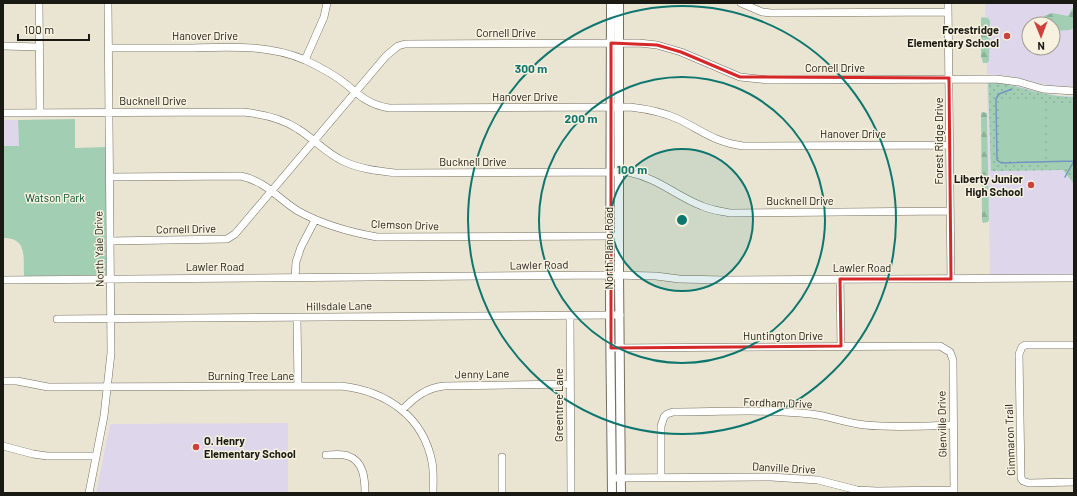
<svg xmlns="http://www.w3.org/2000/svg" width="1077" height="496" viewBox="0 0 1077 496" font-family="Barlow,sans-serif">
	<defs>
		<pattern id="grass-dots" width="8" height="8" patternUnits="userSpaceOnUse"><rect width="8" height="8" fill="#a2cfb3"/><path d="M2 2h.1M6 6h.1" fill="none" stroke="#8bb199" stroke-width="1.8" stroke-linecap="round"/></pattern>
		<pattern id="forest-firs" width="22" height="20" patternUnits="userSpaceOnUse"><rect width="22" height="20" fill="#a2cfb3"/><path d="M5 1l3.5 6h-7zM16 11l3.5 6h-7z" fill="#8bb199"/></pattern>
	</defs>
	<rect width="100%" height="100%" fill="#eae5d3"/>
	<path fill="#ded7ec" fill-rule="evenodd" d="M985,3H1074V86L1054,87L1007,76L987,74ZM1029,24H1053V48H1029Z
		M987,82L1012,84L1042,93L1063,96H1074V275L990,276Z
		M3,120H18L19,146H3Z
		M288,423V493H96L110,424Z"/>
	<path fill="url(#grass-dots)" d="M996,82C1022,87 1047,97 1074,97V184L1063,170L991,171L988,83Z"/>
	<path fill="url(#forest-firs)" d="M1074,6V28L1070,30L1053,31V24H1044V16L1052,13L1068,16Z
		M982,17L988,18L990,21L989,61L987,63H983L981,56V19Z
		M983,112L987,113L989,220L988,222L983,223L982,221L981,113Z"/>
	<path fill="#a2cfb3" d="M1038,18H1069V30H1053V24H1038Z
		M1044,100V159H1000L999,101Z
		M1047,103H1074V168H1048Z
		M75,119V148L106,147L107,275L24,276C23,257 28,238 3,238V146H19L18,120Z"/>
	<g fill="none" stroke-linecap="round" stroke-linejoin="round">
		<path stroke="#7296c2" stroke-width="1.5" d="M1012,89L999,94L996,99L997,160L1001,163L1074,161
			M1065,177L1074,161"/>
		<defs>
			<path id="minor" d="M39,3L40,113
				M741,3L762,12L771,13L948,12
				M948,3L951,279
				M3,46L40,47
				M109,48C135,48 161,48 188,48C228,47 267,44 305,60C320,67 335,75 347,85C361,97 370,105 389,108L630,107C647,109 663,112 678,119C703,131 714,142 743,146L949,145
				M305,60L324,17L327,3
				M3,113L243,112C262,114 282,118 298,129C314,139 326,153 343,161C359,169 378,171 396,173L628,172C658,178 676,196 702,206C710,210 721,211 730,213L950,211
				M110,177L241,176C267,182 277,198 298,211C323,225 349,232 377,237L616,236
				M110,241L227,239L235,234L386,56L398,46L405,44L639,43L657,45L681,52L740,77L768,80L996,79L1019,82L1043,89L1074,91
				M295,278L296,262L301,247L315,220
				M840,279L841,346
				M3,280L611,275L656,276L679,279L724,280L1074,278
				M570,316L571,493
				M297,318L298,386
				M57,319L620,315
				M1074,345H1025L1022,347L1019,354L1021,478L1023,481L1029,483L1074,482
				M611,348L940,346L950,352L953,360L954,493
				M3,381H17L48,387L341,386C386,391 423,416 432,462C434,472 433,483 433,493
				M402,410C415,397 426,388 444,386L570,384
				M3,446L33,454L47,456H96
				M326,455C333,455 341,453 348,456C364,461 365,480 365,493
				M612,478L771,477L818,480L857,490L877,491L954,490
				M661,478V426L664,417L667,414L673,412C718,412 765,409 811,414C829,416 846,423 865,425C894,428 924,426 953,425
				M89,493L104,416L111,353L108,3
				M502,493V457"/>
			<path id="major" d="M611,3L610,315L612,493
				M619,3V275L621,493"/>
		</defs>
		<use href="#minor" stroke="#746f5f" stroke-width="8"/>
		<use href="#major" stroke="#746f5f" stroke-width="10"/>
		<use href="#minor" stroke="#fff" stroke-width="7"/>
		<use href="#major" stroke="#fff" stroke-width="8"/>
	</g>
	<path fill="none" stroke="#d62828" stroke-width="3" stroke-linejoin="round" d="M611,43L657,45L681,52L740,77L949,78L951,279H840L841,346L611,348Z"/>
	<circle cx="682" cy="220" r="71" fill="#0f766e" fill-opacity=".12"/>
	<g fill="none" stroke="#0f766e" stroke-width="2">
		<circle cx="682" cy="220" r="71"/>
		<circle cx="682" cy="220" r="143"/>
		<circle cx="682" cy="220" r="214"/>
	</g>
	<g fill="#ce403d" stroke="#f7f2e0" stroke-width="1.5">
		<circle cx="1007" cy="36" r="4"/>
		<circle cx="1031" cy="185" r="4"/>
		<circle cx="196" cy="447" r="4"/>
	</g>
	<g text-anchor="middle" stroke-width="3" stroke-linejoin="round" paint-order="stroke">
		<g font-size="11" font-weight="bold" fill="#1b1913" stroke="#f7f2e0" text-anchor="end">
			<text x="999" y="34">Forestridge<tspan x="999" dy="13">Elementary School</tspan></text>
			<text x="1023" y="183">Liberty Junior<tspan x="1023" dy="13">High School</tspan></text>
			<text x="204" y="445" text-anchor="start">O. Henry<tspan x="204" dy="13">Elementary School</tspan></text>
		</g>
		<g font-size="11" fill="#1b1913" stroke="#f7f2e0">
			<text x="506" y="37">Cornell Drive</text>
			<text x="205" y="40">Hanover Drive</text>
			<text x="835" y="72">Cornell Drive</text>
			<text x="525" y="101">Hanover Drive</text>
			<text x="153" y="105">Bucknell Drive</text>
			<text x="853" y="138">Hanover Drive</text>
			<text transform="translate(939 141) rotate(-90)" y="4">Forest Ridge Drive</text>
			<text x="473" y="166">Bucknell Drive</text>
			<text x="800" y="205">Bucknell Drive</text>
			<text transform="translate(405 225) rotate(2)" y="4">Clemson Drive</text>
			<text transform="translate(186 229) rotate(-1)" y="4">Cornell Drive</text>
			<text transform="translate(609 248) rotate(-90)" y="4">North Plano Road</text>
			<text transform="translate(99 249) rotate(-91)" y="4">North Yale Drive</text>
			<text transform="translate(539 265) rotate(-1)" y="4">Lawler Road</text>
			<text x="215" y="271">Lawler Road</text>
			<text x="862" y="272">Lawler Road</text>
			<text transform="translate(339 306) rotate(-1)" y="4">Hillsdale Lane</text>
			<text x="783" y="340">Huntington Drive</text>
			<text transform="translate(482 374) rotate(-1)" y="4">Jenny Lane</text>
			<text x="251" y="380">Burning Tree Lane</text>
			<text transform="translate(778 403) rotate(2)" y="4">Fordham Drive</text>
			<text transform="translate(559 405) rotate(-90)" y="4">Greentree Lane</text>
			<text transform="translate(942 424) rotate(-91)" y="4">Glenville Drive</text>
			<text transform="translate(1010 440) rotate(-92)" y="4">Cimmaron Trail</text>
			<text transform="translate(784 468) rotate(3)" y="4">Danville Drive</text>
		</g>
		<g font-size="11" fill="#024c2c" stroke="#f7f2e0">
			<text x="55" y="202">Watson Park</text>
		</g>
	</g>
	<circle cx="682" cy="220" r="6" fill="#0f766e" stroke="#f7f2e0" stroke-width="2"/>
	<g font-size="12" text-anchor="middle" font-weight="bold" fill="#0f766e" stroke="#f7f2e0" stroke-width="3" stroke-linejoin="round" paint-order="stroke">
		<text x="531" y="73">300 m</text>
		<text x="581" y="123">200 m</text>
		<text x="632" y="174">100 m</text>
	</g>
	<rect width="1077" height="496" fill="none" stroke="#1b1913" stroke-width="8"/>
	<g transform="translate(1041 36) rotate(179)"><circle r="19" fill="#f7f2e0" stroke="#9f9b8e"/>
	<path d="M0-3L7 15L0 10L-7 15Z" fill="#ce403d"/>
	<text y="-6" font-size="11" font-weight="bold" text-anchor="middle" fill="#1b1913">N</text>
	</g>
	<path d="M18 34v6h71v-6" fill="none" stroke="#1b1913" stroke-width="2"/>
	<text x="24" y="34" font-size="12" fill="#1b1913" stroke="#f7f2e0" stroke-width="3" paint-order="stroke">100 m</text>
</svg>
